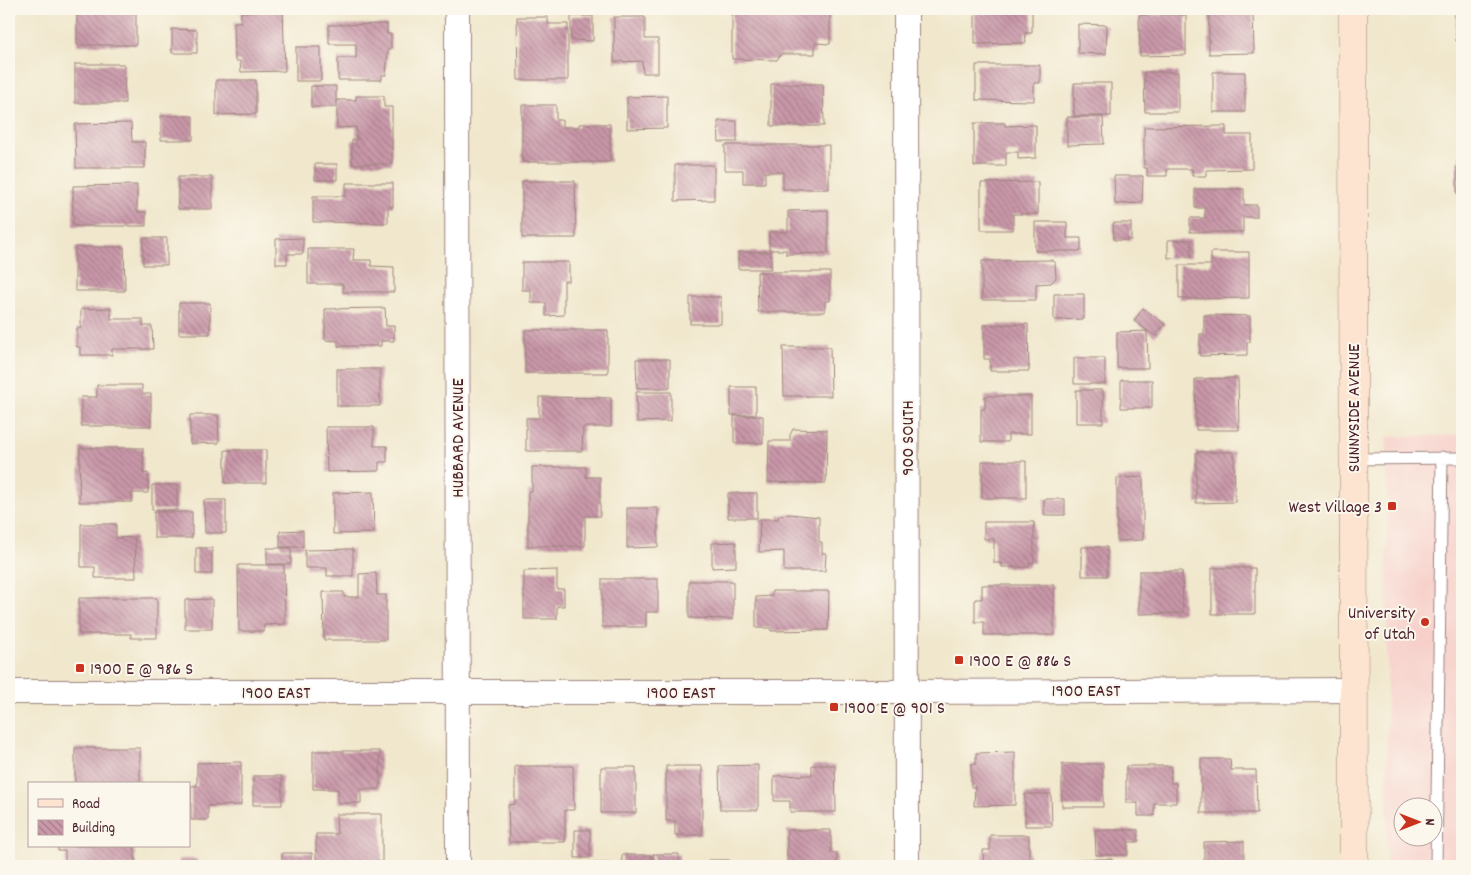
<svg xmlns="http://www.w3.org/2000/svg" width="1471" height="875" viewBox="0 0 1471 875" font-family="Dekko,sans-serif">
	<defs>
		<pattern id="building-back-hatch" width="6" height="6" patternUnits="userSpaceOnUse" patternTransform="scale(1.25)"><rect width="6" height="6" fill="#c998a9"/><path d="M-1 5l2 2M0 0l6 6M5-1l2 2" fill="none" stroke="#a57b8a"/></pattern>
	</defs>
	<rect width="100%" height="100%" fill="#fbf7ec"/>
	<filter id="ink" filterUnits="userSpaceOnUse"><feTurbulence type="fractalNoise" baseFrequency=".02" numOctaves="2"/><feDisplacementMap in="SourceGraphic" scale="10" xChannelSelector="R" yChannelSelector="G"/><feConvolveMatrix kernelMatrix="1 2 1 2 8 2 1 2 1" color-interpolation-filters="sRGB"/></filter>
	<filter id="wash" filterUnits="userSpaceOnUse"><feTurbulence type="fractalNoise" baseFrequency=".0096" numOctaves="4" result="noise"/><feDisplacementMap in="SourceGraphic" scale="20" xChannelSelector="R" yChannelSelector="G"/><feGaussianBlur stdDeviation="1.12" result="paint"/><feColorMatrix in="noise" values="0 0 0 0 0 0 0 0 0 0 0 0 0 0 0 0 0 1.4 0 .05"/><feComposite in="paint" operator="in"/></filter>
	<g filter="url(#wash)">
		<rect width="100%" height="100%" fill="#f0e7cc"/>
		<path fill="#f7d0ca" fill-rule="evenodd" d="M1462,435V866H1387V437ZM1404,808H1434V838H1404Z"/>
		<g id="blocks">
			<path fill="url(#building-back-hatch)" d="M77,9L136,10V45H77Z
				M732,9H830V44L815,43V54H781L777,60L732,59Z
				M975,9H1032V33H1025L1026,43L975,44Z
				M1456,9H1462V54H1460V41H1456Z
				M283,11L285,71L241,72L240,61H235L234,22H241V12Z
				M1253,13L1254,53L1209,54V14Z
				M1139,15H1186V55L1140,56Z
				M571,16H593V41L571,40Z
				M517,17H548V24H568V80H518Z
				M614,17H645V39H658V73H643L642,61L614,62Z
				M387,24V34H391V49H388L386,75H382V80H338V58H356V44H329V25Z
				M1078,24L1107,25L1106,54L1078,53Z
				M172,29L197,30V53H172Z
				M296,47H321V81H296Z
				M75,64H124L125,103H75Z
				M976,65H1040V83H1034V101L976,100Z
				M1144,72H1178V112H1145Z
				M1213,72H1245V112H1213Z
				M216,80H256V114L216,115Z
				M1074,83H1111V116H1074Z
				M771,84H823L824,126H771Z
				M311,86H336V107H311Z
				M356,96H384V107H392V164H352V140H357L356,127L337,128V100H356Z
				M667,96V128L627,129V97Z
				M522,105H556V120H562V127H579V124H610V162H522Z
				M161,116H193V140H161Z
				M1067,117H1103L1104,144L1067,145Z
				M718,121H737V142H719Z
				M131,123L132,142H145V168H76L75,124Z
				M974,123H1005V126L1036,125V158L1018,159V152H1006V166H974Z
				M1226,126V135H1252V169L1206,170V176H1192V169H1167V176H1147V168H1144V127Z
				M725,145H829V189H783V172H765V183H743V170H725Z
				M1457,161H1462V207H1460V193H1457Z
				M315,164H337V180H315Z
				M675,165H714V200L675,201Z
				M1114,176H1143L1142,203L1115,204Z
				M178,177H212V209H178Z
				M522,181H575L576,238H522Z
				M1038,182V214H1013V230H981V183Z
				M346,183H393V207H388V223L313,222V196H346Z
				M137,185V212H146V226H73V186Z
				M1195,189H1244V205H1257V217H1243V232H1190V218H1205V208H1195Z
				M828,210V253L786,254V250H769V232H788V211Z
				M1035,222H1067V238H1081V251H1035Z
				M1113,223H1131V240H1114Z
				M143,238H167V265H143Z
				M303,238V254H287V264H276V239Z
				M1168,240H1191V257L1168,258Z
				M75,247H124L125,291H75Z
				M308,249H354L353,260H371V266L394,267V292H343V284H308Z
				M738,252H771V269H738Z
				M1211,252H1249V298L1179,299V265H1211Z
				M1051,260L1055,262L1056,278L1051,283L1036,284V300H982V261Z
				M522,262H569V281H564V315L546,316V303H531V290H522Z
				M757,272H830V301H825V312H758Z
				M1054,294H1084V319L1054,320Z
				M690,297H721V324H690Z
				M179,303H210V334H179Z
				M111,308V319H143V326H152L153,349H112V355H80V347H77V328H81V309Z
				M385,308L386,326H394V341H381V346H338V341L325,340V309Z
				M1143,308L1165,324L1155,336L1134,321Z
				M1204,315L1250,316V342H1247V355L1200,356V334H1204Z
				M1028,324L1029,371H990V359H984V325Z
				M525,330H608V373H525Z
				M1147,331L1148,368H1117V332Z
				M783,347H830L831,396H784Z
				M1074,358H1105V384H1074Z
				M636,359H670V388H637Z
				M337,369H380V406H337Z
				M1238,378L1239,430H1196L1195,379Z
				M1121,380H1152V408H1121Z
				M97,385H142V394H151V426H81V397H97Z
				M731,387H756V415H731Z
				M1076,390H1103V423H1076Z
				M636,392H671V421L637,422Z
				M985,396H1031V434H1008V442H981V409H985Z
				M539,397L611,398V427H583L582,451H526V418H539Z
				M190,415H218L219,443L190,444Z
				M734,416H763V443H734Z
				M326,427H374V446H387V462H379V471L327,472Z
				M793,429L827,430L826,483L768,482L769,441H790V435Z
				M80,448H143V474L148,473V493H132V502H79Z
				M225,450H266V483H225Z
				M1196,452H1234L1235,502L1196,503Z
				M982,461H1026V498H982Z
				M532,467H586V477H600V516H585V546H528V491H532Z
				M1143,477V540L1117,541V478Z
				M152,485H177V510H152Z
				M373,492L374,533L333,534V493Z
				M728,493H757V518H728Z
				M1044,499H1065V515H1044Z
				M204,500H226V533H205Z
				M627,508H658V547L627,548Z
				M154,512H192V538H154Z
				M790,514L819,517V542H822V553H826L825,571H784V551L759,552L760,519H778L779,515Z
				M984,522H1034V563H1029V567H1002V563H994V539H984Z
				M81,524H116V538L135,537L136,578H95V567H81Z
				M303,530V547H280V531Z
				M736,542V567L712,568V543Z
				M1082,547H1107V576H1082Z
				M196,548H212V574H196Z
				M267,548H291V564H267Z
				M353,549V576H327V568H305V550Z
				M238,565H284L285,624L264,625V631H239Z
				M1212,568H1255V614H1212Z
				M557,570V589H564V606H557V619H524V571Z
				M1139,571H1182L1183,613L1139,614Z
				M376,573L377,595H386V640H324L323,592H344V597H359V574Z
				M602,579H658V612H646V627H602Z
				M689,581H733V619L689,618Z
				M982,585H1054V635H984V622H975V599H982Z
				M772,591H829L828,630L771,631L770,628H756V597L772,596Z
				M79,598H157V638H131V634H79Z
				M212,599V629H185V600Z
				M75,748H140V784H75Z
				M313,751H380V789H361V803H338V789H313Z
				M1015,752V805L974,806L975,787H971V764H976V753Z
				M1201,759H1230L1231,770H1256L1257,813H1201Z
				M241,762V805L208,806V820H191V786H197V763Z
				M1062,764H1103V807H1062Z
				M758,765V810H720L719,766Z
				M812,765H835L836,812H790V801H774V776L812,775Z
				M515,766H573L574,810H565V842H509L508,805L515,804Z
				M666,766H702V835H675V821H666Z
				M1126,766H1171V783H1176V803H1154V816H1138V803H1126Z
				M601,767H636V813H601Z
				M253,776H282V805H253Z
				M1025,794H1051L1052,826H1025Z
				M336,814H382V862L358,861V866H337V863H316V834H337Z
				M575,830H590V858H575Z
				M787,830H831V853H837V866H787Z
				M1095,830H1138V842H1128V855H1096Z
				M990,835H1029V866H984L983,850H990Z
				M1244,841V866H1204V842Z
				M58,846H134L136,866H65V851H58Z
				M282,853H312V866H282Z
				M653,854H679V866H653Z
				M622,855H651V866H622Z
				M179,859H197V866H179Z
				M1080,859H1112V866H1080Z
				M708,860H729V866H708Z
				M588,863H619V866H588Z"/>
		</g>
	</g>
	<g filter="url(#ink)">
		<use href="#blocks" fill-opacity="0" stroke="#9d837c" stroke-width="1"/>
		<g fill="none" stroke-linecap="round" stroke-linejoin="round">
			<defs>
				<path id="service" d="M1353,459L1462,458
					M1436,866L1442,457"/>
				<path id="minor" d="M457,9L458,866
					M906,9L907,866
					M9,692H907L1354,690"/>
				<path id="secondary" d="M1353,9L1354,866"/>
			</defs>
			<use href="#service" stroke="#9d837c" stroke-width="13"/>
			<use href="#minor" stroke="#9d837c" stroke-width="26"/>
			<use href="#secondary" stroke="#9d837c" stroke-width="29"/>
			<use href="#service" stroke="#fff" stroke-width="11"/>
			<use href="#minor" stroke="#fff" stroke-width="24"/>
			<use href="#secondary" stroke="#fde4d0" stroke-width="28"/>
		</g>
	</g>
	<g fill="#c8321e" stroke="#fbf7ec" stroke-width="2">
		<rect x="1387" y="501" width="10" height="10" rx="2.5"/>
		<circle cx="1425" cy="622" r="5"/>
		<rect x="954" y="655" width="10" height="10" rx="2.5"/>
		<rect x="75" y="663" width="10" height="10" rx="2.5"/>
		<rect x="829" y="702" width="10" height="10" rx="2.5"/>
	</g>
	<g text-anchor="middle" stroke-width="4" stroke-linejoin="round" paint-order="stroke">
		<g font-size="18" fill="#4a1f2b" stroke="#fbf7ec">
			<text transform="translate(1353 408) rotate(-90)" y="6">SUNNYSIDE AVENUE</text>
			<text transform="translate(457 438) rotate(-90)" y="6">HUBBARD AVENUE</text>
			<text transform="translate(907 438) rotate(-90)" y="6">900 SOUTH</text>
			<text x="1086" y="696">1900 EAST</text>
			<text x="276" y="698">1900 EAST</text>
			<text x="681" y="698">1900 EAST</text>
		</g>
		<g font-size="18" fill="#4a1f2b" stroke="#fbf7ec" text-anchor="start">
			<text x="1382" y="512" text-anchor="end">West Village 3</text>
			<text x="1415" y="618" text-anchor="end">University<tspan x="1415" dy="21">of Utah</tspan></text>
			<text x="969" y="666">1900 E @ 886 S</text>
			<text x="90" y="674">1900 E @ 986 S</text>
			<text x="844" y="713">1900 E @ 901 S</text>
		</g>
	</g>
	<rect width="1471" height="875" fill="none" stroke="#fbf7ec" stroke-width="30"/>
	<rect x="28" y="782" width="162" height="65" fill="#fbf7ec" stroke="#b4a19f"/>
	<rect x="38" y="799" width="25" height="8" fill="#fde4d0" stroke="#b4a19f"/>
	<text x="72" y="808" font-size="15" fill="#4a1f2b">Road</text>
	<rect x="38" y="820" width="25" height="15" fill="url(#building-back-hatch)" stroke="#b4a19f"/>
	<text x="72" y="832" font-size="15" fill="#4a1f2b">Building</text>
	<g transform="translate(1418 822) rotate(90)"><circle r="24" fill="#fbf7ec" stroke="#b4a19f"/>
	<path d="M0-4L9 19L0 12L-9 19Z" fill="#c8321e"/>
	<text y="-8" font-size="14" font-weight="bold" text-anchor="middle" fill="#4a1f2b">N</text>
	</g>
</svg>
